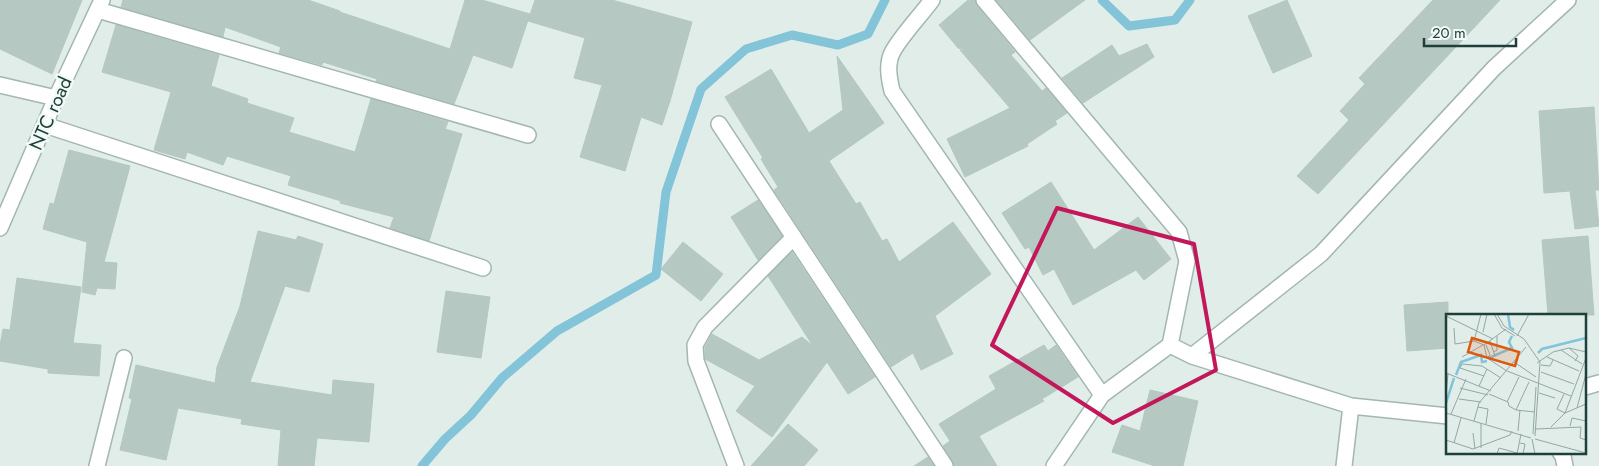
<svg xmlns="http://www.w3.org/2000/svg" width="1599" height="466" viewBox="0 0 1599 466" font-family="Jost,sans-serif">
	<rect width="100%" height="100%" fill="#e1ede9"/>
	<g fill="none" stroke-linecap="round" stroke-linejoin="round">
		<path stroke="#83c4d9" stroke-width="9" d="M1102,0L1129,26L1175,20L1190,0
			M422,466L445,439L471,415L502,378L557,331L656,275L666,192L701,89L746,49L792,35L838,45L868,34L885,0"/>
	</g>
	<path fill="#b6c8c2" stroke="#b3c8c1" d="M0,0H82L52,74L0,49Z
		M123,0H308L340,11V12L450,49L465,0H482L530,14L512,68L473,55L454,104L376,81L377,79L323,62L322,65L279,53L281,47L225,27L223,37L121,7Z
		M535,0H612L692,22L670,101L662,125L641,117L625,171L580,157L602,85L574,78L585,38L528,21Z
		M968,0H975L977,6L1015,52L1011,55L1042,91L1046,88L1067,113L1055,121L1057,124L1027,144L1028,146L965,177L947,139L1010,108L960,50H966L958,48L939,25Z
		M996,0H1085L1030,40Z
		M1287,0L1312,56L1273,73L1248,16Z
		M1433,0H1500L1318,194L1297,176L1349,120L1340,111L1365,84L1359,78Z
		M116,25L219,55L211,86L248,99L247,103L294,118L289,132L355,152L371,99L448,122L445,129L462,134L429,241L390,228L394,217L340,203L341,201L288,185L291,176L227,156L223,165L187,152L185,159L154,150L171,92L102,72Z
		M1147,44L1154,57L1083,103L1062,78L1112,45L1119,56Z
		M837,56L884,123L829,161L856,204L860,202L882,241L887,239L899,262L953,222L991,274L935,316L953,354L921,370L913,353L891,367L774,190L778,187L761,159L763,158L725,97L771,69L809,133L843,110Z
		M1594,107L1599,190H1595L1599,226L1575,229L1570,191L1544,193L1539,111Z
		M69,150L130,166L104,262L117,263L115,289L97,288L95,295L82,292L87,242L43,229L50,203L54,204Z
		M1051,182L1094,250L1138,217L1171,259L1144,280L1136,270L1073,305L1054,269L1043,275L1029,247L1025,249L1002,213Z
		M758,200L782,236L758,260L731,217Z
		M258,231L296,240L298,236L323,244L309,292L285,286L250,382L332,395L333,380L374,384L369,442L317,438L314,466H278L281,430L241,424L242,419L178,408L166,460L120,450L132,399L129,398L136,365L215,383L217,367L240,306Z
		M1588,236L1594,315H1548L1542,240Z
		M683,242L723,274L701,301L661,269Z
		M792,252L875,377L848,394L827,362L772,437L736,411L755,386L705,359V347L712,334L759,360L802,337L813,346L768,276Z
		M17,278L81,287L73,343L101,345L99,376L48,373V369L0,361V345L3,329L10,330Z
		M446,291L490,297L481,358L437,352Z
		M1448,302V348L1407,351L1404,305Z
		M1044,345L1048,351L1056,345L1078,377L1042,399L1044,401L979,436L997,466H954L943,446L950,441L939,424L996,389L989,376Z
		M1150,390L1198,401L1183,466H1155L1112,452L1122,425L1140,431Z
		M788,424L818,450L804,466H751Z
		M928,457L934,466H914Z"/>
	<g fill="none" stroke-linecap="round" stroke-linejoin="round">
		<defs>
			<path id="street" d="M932,0C921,15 902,35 893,51C886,63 889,78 892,91L1102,395
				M984,0L1179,232L1187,261L1170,345
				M98,10L528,135
				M0,85L56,98
				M719,124L945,466
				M45,125L483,268
				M0,228L56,98L102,0
				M1192,356L1321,254L1494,68L1568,0
				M1585,387L1599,383
				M1560,452L1563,456L1565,466
				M97,466L124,358
				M736,466L696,361L695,345L705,327L794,237
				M1054,466L1102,395L1170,345L1192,356L1351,406L1448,416
				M1344,466L1351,406"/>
		</defs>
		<use href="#street" stroke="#a3b6b1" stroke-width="18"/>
		<use href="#street" stroke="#fff" stroke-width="15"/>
	</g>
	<path fill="none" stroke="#c2185b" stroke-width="4" stroke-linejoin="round" d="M1057,208L1194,244L1216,370L1113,423L992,345Z"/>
	<g text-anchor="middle" stroke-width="5" stroke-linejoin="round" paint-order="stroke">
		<g font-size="19" fill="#1f403a" stroke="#f2f9f6">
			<text transform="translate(50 113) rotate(-66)" y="7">NTC road</text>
		</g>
	</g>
	<g transform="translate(1446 314)">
		<rect width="140" height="140" fill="#e1ede9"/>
		<path fill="none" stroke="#83c4d9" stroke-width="2.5" d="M62,0L64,13L68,16M92,39L96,35L140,24M43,44L66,34L63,28L66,22M10,61L15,48L35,41L36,48L41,47M0,89L8,64"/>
		<path fill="none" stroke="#93a8a3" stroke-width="1" d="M48,0L56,14L69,22M51,0L58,12L78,25L94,48L89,122M0,2L47,25M8,14L9,30L28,27L38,31L60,15M37,18L41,0M71,22L83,0M28,27L35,0M44,27L49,42M38,31L41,44L61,57L125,82M40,31L44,41L41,44M123,34L132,42L129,47M115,36L136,50M48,38L51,36V22M16,43L37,31M101,43L133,57M68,48L90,63M91,49L107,38L123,34L140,38M95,51L104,52L107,46M95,58L128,70M0,59L45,77M38,62L14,54L16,50L36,52L55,64M33,72L41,55M14,74L42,81M93,79L109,84M43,80L62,88L63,92L70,96L89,98M118,80L111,95L119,99M0,81L2,59M13,85L35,88M61,88L73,63M32,93L42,95L40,110M131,94L140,60M70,96L83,68M0,99L85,124M119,99L140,44M5,100L20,65M28,107L33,89L80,33M124,112L126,104L140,107M105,113L119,99L140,90M90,115L135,113L134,124L140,126M72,117L74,96M27,119L29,135M87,120L90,73M86,125L89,140M89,125L140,139M0,126L27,135L64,121L66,117M8,129L15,104M74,129L79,130L77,140M35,134V109M51,140L53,134L71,139M71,140L75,120"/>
		<path fill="#de580e" fill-opacity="0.15" stroke="#de580e" stroke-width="2.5" d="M26,24L73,38L69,52L22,38Z"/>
		<rect width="140" height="140" fill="none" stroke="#1f403a" stroke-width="2.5"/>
	</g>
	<path d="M1424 38v8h92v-8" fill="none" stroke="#1f403a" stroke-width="2.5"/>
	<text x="1432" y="38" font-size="15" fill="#1f403a" stroke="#f2f9f6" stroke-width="4" paint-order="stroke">20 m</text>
</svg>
